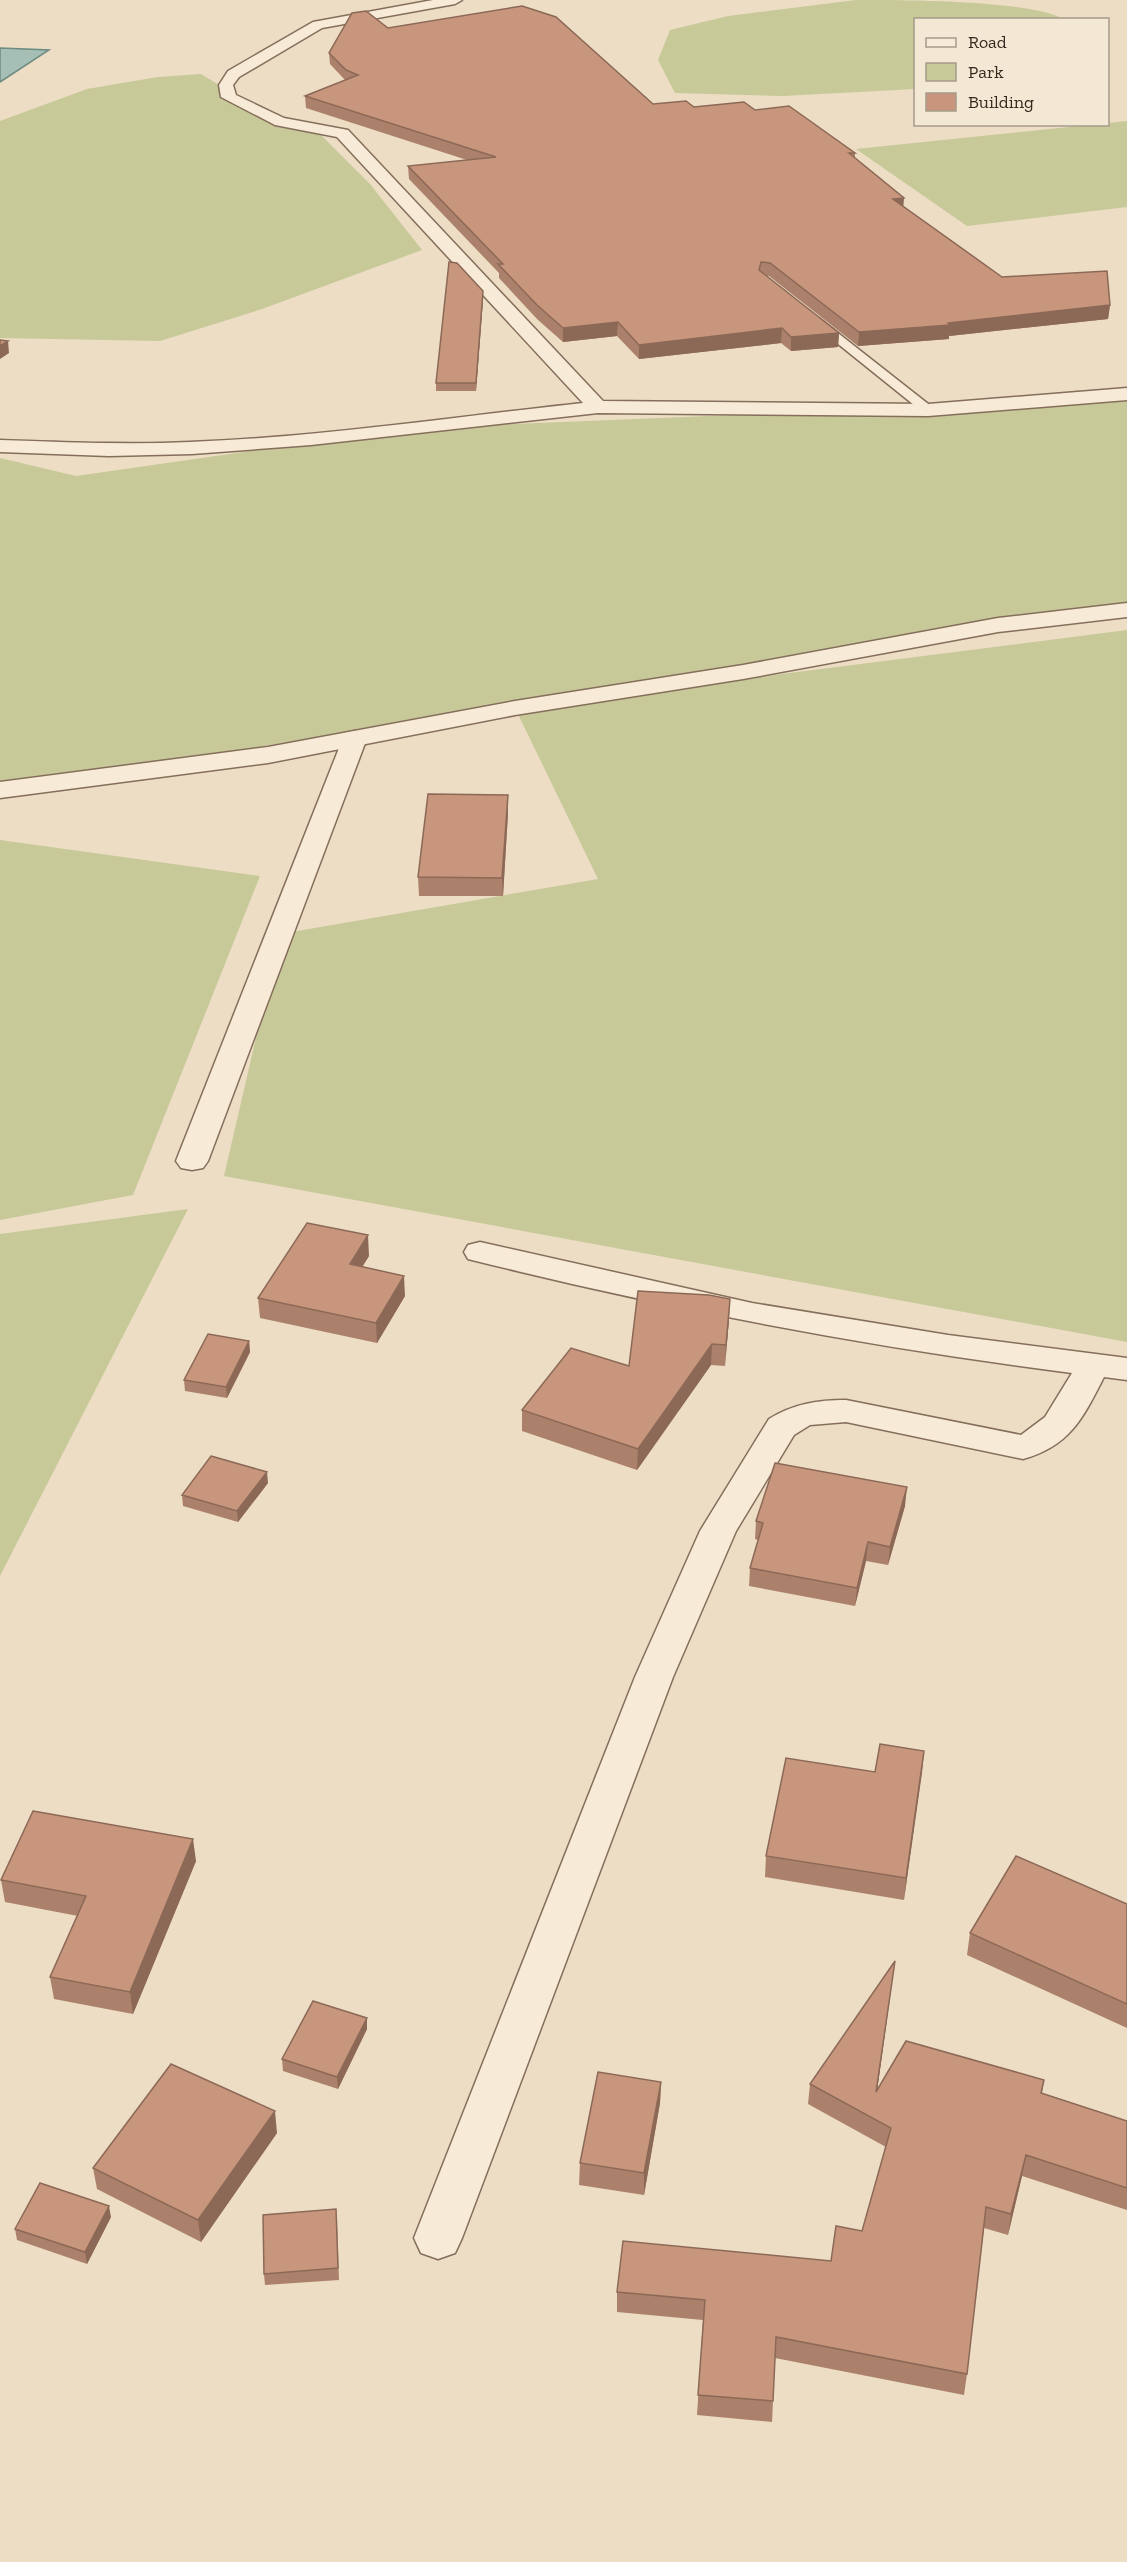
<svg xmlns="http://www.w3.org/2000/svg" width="1127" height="2562" viewBox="0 0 1127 2562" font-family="'Zilla Slab',serif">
	<rect width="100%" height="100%" fill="#ecddc4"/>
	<path fill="#c7c999" d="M856,0C905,0 1027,0 1064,19L916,20L915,89L783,96L675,93L658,60L670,30L728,16Z
		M201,74L264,112L320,134L370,184L422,250L262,309L160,341L0,338V121L87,89L158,77Z
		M1127,121V207L967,226L856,149Z
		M1127,399V602L0,790V458L76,476L413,428Z
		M1127,630V1342L224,1176L280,934L598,879L515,708Z
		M0,840L260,876L133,1195L0,1220Z
		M188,1209L0,1576V1234Z"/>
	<path fill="#a6bfb6" stroke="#6d8c82" stroke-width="1.5" d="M0,48L49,50L0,82Z"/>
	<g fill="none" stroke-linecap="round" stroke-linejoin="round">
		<defs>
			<path id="service" d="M812,319H820L932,407V413H924L812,323Z"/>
			<path id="minor" d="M433,0H462L455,4L322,28L239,77L233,85L236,95L284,118L348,130L603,401L928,404L1127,388V400L928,416L598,413L311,445L192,454L109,456L0,452V440C64,442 127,445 190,442C322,437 453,417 583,403L337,137L275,125L221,97L219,85L228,71L313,22Z
				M355,731L364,733L367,738L208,1161L203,1168L192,1170L181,1168L176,1161L343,738L346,733Z
				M480,1242L752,1303L948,1335L1127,1358V1380L1104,1377C1083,1418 1070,1446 1023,1459L846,1422L810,1425L794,1435L736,1531L673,1677L462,2238L455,2253L438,2259L421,2253L414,2238L635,1677L700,1531L769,1419C793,1404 817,1400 846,1400L1021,1435L1045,1417L1072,1373C869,1347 668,1309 468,1259L464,1252L468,1245Z"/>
			<path id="tertiary" d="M1127,603V617L998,632L743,679L515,715L268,763L0,798V782L268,747L515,701L743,665L998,618Z"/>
		</defs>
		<use href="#service" stroke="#856e5b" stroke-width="3"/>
		<use href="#minor" stroke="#856e5b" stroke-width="3"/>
		<use href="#tertiary" stroke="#856e5b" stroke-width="3"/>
		<use href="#service" fill="#f7ebd7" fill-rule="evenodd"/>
		<use href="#minor" fill="#f7ebd7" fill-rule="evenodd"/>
		<use href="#tertiary" fill="#f7ebd7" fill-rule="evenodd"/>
	</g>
	<path fill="#ac816b" d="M388,28L653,104L755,110L855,153V158L904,207L1002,277L1110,305L1108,319L949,336V339L858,346L769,276H767L839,333L838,347L791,351L781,343L639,359L617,336L563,342L537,319L499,278V273L409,179L408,166L467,160L306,108L305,96L345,80L330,64L329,53Z
		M483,299L476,391H436V383Z
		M508,795V813L503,896H419L418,877Z
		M369,1256L362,1267L405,1296L377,1343L260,1318L258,1298Z
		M729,1319L725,1366L711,1365L637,1470L522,1431V1410L629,1366Z
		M249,1341L250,1352L227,1398L185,1391L184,1380Z
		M268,1483L238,1522L183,1506L182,1495Z
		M905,1506L888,1565L866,1561L855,1606L749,1586L750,1568L758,1540L755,1539L756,1521Z
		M924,1751L904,1900L765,1877L766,1856L875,1772Z
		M196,1861L133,2014L54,1999L50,1977L78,1916L5,1902L1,1880Z
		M1127,1904V2028L967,1955L970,1933Z
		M892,1982L877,2091L1044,2080L1042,2093L1127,2121V2210L1022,2176L1008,2235L984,2228L967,2374L964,2395L775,2358L772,2422L697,2415L703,2320L617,2312V2292L831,2261L862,2231L886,2147L808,2104L810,2084Z
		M367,2018V2029L338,2089L283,2071L282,2059Z
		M661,2082L660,2103L644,2195L579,2185L580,2163Z
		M277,2133L201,2242L97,2189L93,2168Z
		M111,2217L87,2264L17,2240L15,2229Z
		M337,2220L339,2280L265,2285L264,2274Z"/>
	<path fill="#8c6957" d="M904,198L903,211L893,199Z
		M483,291V299L476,391V383Z
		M1110,305L1108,319L949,336V339L858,346L859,332Z
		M618,322L617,336L563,342V328Z
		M782,328L781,343L639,359V345Z
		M839,333L838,347L791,351V337Z
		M8,341L9,353L0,359V346Z
		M508,795V813L503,896L502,878Z
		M368,1235L369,1256L351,1285L350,1264Z
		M404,1276L405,1296L377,1343L376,1323Z
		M730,1299L729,1319L725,1366L726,1345Z
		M249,1341L250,1352L227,1398L226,1387Z
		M712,1344L711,1365L637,1470L638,1449Z
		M267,1472L268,1483L238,1522L237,1511Z
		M907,1487L905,1506L888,1565L890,1547Z
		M868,1542L866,1561L855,1606L857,1588Z
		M924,1751L922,1773L904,1900L906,1878Z
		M193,1839L196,1861L133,2014L130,1992Z
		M895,1961L892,1982L874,2113L876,2092Z
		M367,2018V2029L338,2089L337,2077Z
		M661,2082L660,2103L644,2195V2173Z
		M275,2111L277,2133L201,2242L198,2220Z
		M1026,2155L1022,2176L1008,2235L1011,2214Z
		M109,2206L111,2217L87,2264L85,2252Z"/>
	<path fill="#c8967c" stroke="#8c6957" stroke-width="1.5" d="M522,6L556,17L653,104L686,101L694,107L744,102L755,110L789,106L855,153H849L904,198L893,199L1002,277L1107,271L1110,305L948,323L950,325L859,332L770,263L761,262L759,270L839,333L791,337L782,328L639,345L618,322L563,328L537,305L498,264H503L408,166L496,157L305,96L358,75L346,70L329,53L352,13L366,11L388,28Z
		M449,262L457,263L483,291L476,383H436Z
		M0,340L8,341L0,346Z
		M428,794L508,795L502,878L418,877Z
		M307,1223L368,1235L350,1264L404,1276L376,1323L258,1298Z
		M638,1291L709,1295L730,1299L726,1345L712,1344L638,1449L522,1410L571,1348L629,1366Z
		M208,1334L249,1341L226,1387L184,1380Z
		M211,1456L267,1472L237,1511L182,1495Z
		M775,1463L907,1487L890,1547L868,1542L857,1588L750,1568L763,1523L756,1521Z
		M880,1744L924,1751L906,1878L766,1856L786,1758L875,1772Z
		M33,1811L193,1839L130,1992L50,1977L86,1896L1,1880Z
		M1016,1856L1127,1904V2004L970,1933Z
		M895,1961L876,2092L906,2041L1044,2080L1041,2093L1127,2121V2188L1026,2155L1011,2214L986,2207L967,2374L776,2337L773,2401L698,2395L705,2300L617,2292L623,2241L831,2261L836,2226L862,2231L891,2128L810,2084Z
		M313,2001L367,2018L337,2077L282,2059Z
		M171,2064L275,2111L198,2220L93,2168Z
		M598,2072L661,2082L644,2173L580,2163Z
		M40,2183L109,2206L85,2252L15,2229Z
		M336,2209L338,2268L264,2274L263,2215Z"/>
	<rect x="914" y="18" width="195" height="108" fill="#f3e8d3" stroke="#a79b8b" stroke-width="1.5"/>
	<rect x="926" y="38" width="30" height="9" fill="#f7ebd7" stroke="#a79b8b" stroke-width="1.5"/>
	<text x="968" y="48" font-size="18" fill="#36281f">Road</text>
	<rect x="926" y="63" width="30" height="18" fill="#c7c999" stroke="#a79b8b" stroke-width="1.5"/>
	<text x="968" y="78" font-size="18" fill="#36281f">Park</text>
	<rect x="926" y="93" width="30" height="18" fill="#c8967c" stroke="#a79b8b" stroke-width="1.5"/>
	<text x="968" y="108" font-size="18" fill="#36281f">Building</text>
</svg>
